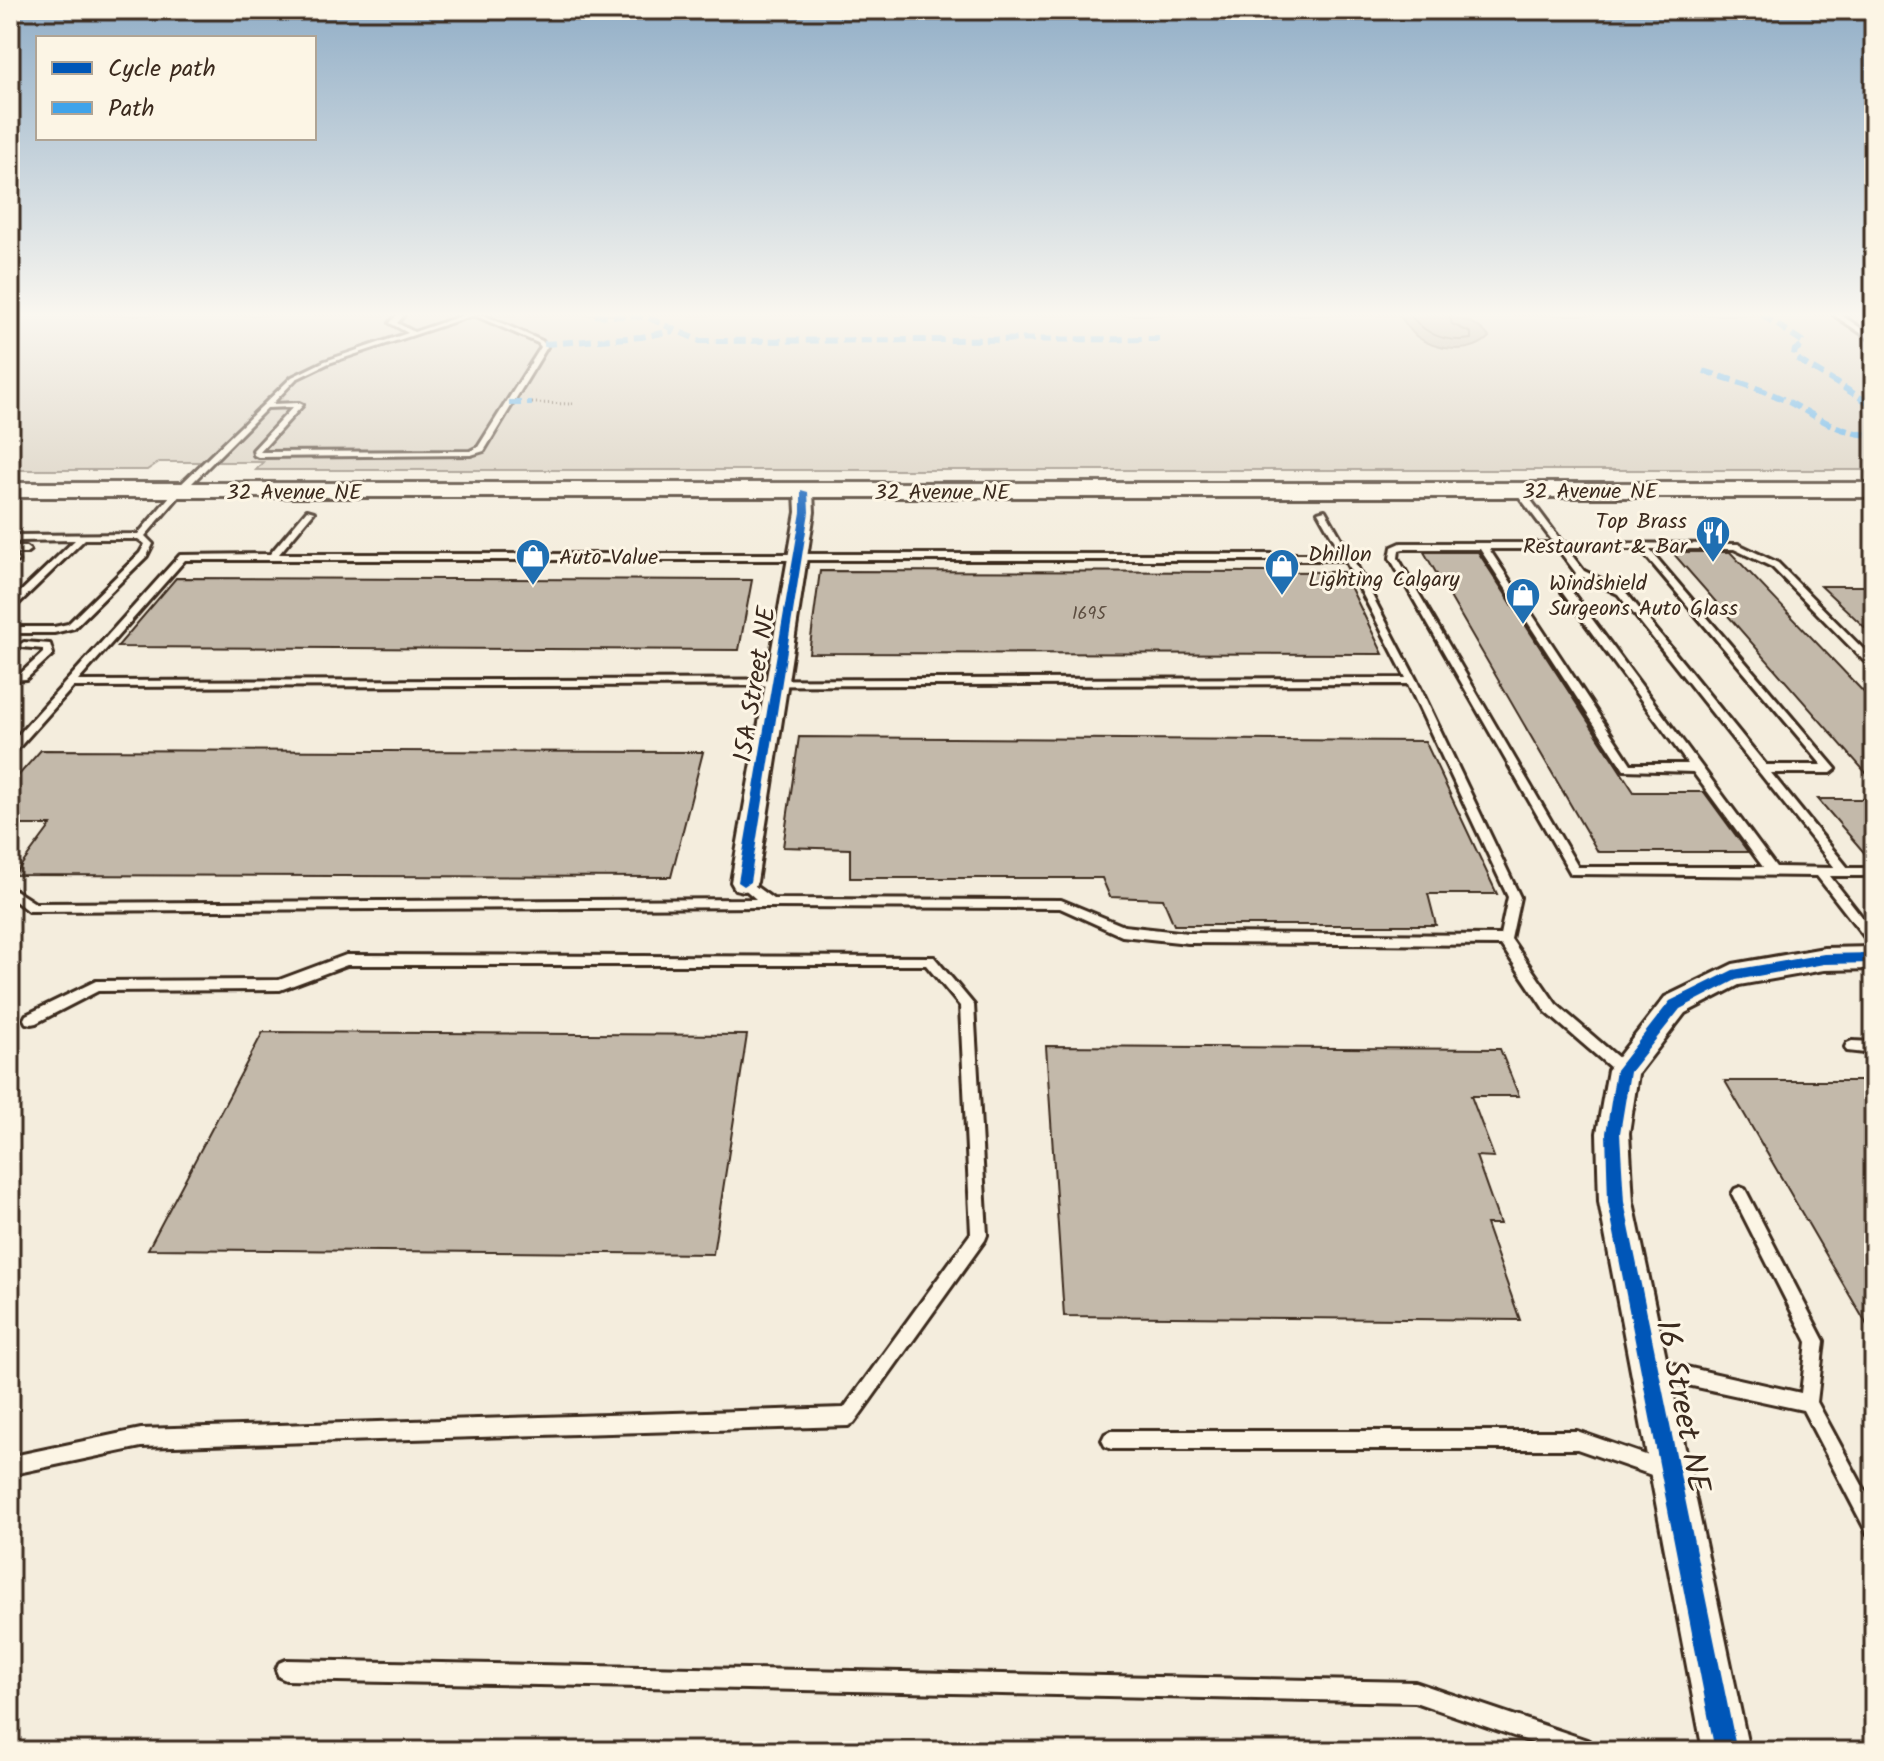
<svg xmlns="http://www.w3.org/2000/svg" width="1884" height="1761" viewBox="0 0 1884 1761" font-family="Kalam,sans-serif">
	<rect width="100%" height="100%" fill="#f4eddd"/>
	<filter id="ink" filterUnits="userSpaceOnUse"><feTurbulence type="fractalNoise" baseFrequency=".0125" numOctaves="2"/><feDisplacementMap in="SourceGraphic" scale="16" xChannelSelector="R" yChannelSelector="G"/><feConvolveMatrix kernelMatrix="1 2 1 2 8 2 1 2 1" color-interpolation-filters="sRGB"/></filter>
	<g filter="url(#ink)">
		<path fill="#d6cdbd" stroke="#887c6e" stroke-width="2" d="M10,315H1874V470H256L263,462H159L147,470H10Z"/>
		<path fill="#b0a596" stroke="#817466" stroke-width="2" d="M1399,315C1429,315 1470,311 1489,337C1471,355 1436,351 1416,336C1409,330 1405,322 1399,315Z"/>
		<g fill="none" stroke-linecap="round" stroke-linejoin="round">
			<path stroke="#6a5b4e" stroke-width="2" d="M1410,315C1426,335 1446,343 1471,339V333L1452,324L1449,315"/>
		</g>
		<path fill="#c3b9aa" stroke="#3b2a1e" stroke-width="2" d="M1424,552H1478L1634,792H1704L1748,852H1598Z
			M1672,552H1730L1874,703V782Z
			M820,571L1343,572L1383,654L809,653Z
			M176,578L752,580L739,650L117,647Z
			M1821,586H1874V636Z
			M799,737L1425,741L1497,894H1428L1436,925H1174L1163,899L1110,897L1102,878H850V849L783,847Z
			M41,750L703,752L671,877L14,875L51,825H10V785Z
			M1818,799H1874V864Z
			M263,1032L747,1035L713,1254L148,1249Z
			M1046,1046L1500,1049L1519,1096H1471L1494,1157L1476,1156L1500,1224H1486L1520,1320L1064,1316Z
			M1725,1081H1874V1337Z"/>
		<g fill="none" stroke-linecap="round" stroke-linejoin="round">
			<defs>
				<path id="lane" d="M397,315H404L397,323L414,332L464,315H474L329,363L296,379L272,404L299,403L303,405L260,452L470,451L478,447L541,347L538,343L474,315H483L542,341L547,347L484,451L471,455L258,457L254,455L253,450L293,407L267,408L182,493L145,536L153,544L147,556L74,628L54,633H10V627H54L68,624L140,553L145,544L138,539H85L13,609L10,610V602L75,540L20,541L10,546V539L18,535L138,534L176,489L292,377L325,361L408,333L390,323Z
					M1834,315H1841L1874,337V342Z
					M1515,487H1521L1563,543L1738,544L1778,563L1874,660V669L1871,668L1772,567L1734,549H1649L1836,769L1831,773H1771L1848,868H1874V876H1830L1874,932V946L1870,944L1817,876L1571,874L1390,558L1392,547L1401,543H1554L1515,491ZM1403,549H1480L1624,770L1693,772L1763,867H1578L1398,558L1399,550ZM1489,549H1558L1576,573L1562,592L1688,764H1631ZM1567,549H1640L1822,765H1766L1624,590L1584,571ZM1583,577L1618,594L1835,868L1776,867L1572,592Z
					M307,510L314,512L279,554H1342L1318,512L1325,510L1352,557L1417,681L1520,897L1511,939L1556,1004L1628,1066L1630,1070L1628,1074L1623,1076L1618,1074L1546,1012L1501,945L1188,943L1122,936L1060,908L770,907L28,911L10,897V887L35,903L756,899L740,885L738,882L740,879L744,878L773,899L1061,900L1124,926L1188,933L1500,935L1508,897L1408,684L73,687L14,753L10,754V744L180,555L270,554ZM185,560H1345L1406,678L78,681Z
					M10,547H26L30,550L26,553H10Z
					M10,558L17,559L18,561L10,564Z
					M24,642L50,644L53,654L26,679L10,680V674H20L43,653V649L21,647L19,645Z
					M346,955L934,957L974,1005L987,1235L985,1240L854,1423L848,1426L141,1447L13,1474L10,1473V1457L13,1456L141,1429L844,1408L971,1233L960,1006L926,965H347L280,990L98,991L36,1023L31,1024L26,1023L24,1019L26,1015L96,981L279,980Z
					M1852,1041L1874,1042V1054L1847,1051L1845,1047L1847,1043Z
					M1740,1187L1745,1189L1824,1341L1817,1402L1874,1507V1535L1867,1533L1803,1410L1655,1378L1649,1375L1646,1369L1649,1363L1655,1360L1801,1393L1807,1342L1732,1194L1735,1189Z
					M1111,1431H1577L1663,1461L1669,1464L1672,1470L1669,1476L1663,1479L1577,1449H1111L1105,1446L1102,1440L1105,1434Z
					M286,1660L1415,1682L1587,1740L1594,1744L1598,1751H1557L1415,1702L286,1680L279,1677L276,1670L279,1663Z"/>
				<path id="street" d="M804,487L813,492L814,512L757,882L753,889L744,891L735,889L731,882L796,512L795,492Z
					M1874,947V969L1824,970L1739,985L1685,1013L1638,1074L1629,1133L1633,1202L1749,1751H1703L1599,1202L1597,1133L1608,1070L1665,997L1733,964L1824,948Z"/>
				<path id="secondary" d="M10,483H1874V497H10Z"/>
			</defs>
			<use href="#lane" stroke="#3b2a1e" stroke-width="6"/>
			<use href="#street" stroke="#3b2a1e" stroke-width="6"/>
			<use href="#secondary" stroke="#3b2a1e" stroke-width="6"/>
			<path stroke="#3b2a1e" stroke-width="3" stroke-dasharray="1 3" stroke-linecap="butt" d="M532,403L573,404"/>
			<use href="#lane" fill="#fcf5e5" fill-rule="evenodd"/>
			<use href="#street" fill="#fcf5e5" fill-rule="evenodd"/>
			<use href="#secondary" fill="#fcf5e5" fill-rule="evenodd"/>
			<path stroke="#3fa3ea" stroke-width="6" stroke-dasharray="12 6" stroke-linecap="butt" d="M595,315L647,317L700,341L1159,339
				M1762,315L1802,341L1803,345L1795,350L1794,355L1800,361L1874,406
				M544,344L641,337L673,331
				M1704,371C1728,379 1753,386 1776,396C1809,410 1836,435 1874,435
				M509,403H532"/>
			<defs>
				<path id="cycleway" d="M801,490L808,492L809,512L750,882L744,886L738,882L801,512Z
					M1874,953V963L1824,964L1736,980L1680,1009L1630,1072L1620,1133L1624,1202L1737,1751H1715L1608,1202L1606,1133L1616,1070L1670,1001L1733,970L1824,954Z"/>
			</defs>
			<use href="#cycleway" stroke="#fcf5e5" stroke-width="5"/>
			<use href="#cycleway" fill="#0057b8" fill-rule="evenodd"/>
		</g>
	</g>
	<linearGradient id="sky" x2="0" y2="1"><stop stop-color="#91aec7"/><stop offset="0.56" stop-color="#faf7f0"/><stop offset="1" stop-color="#faf7f0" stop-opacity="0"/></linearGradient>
	<rect width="1884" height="562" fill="url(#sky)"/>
	<defs>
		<symbol id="restaurant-pin" viewBox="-11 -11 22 30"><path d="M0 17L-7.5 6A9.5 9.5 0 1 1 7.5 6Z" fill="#1f6fb2" stroke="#fcf5e5"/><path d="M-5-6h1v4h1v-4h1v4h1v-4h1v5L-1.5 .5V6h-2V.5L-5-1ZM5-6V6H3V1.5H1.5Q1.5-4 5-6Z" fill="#fff"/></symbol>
		<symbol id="shop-pin" viewBox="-11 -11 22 30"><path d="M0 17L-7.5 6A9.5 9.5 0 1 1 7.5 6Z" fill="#1f6fb2" stroke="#fcf5e5"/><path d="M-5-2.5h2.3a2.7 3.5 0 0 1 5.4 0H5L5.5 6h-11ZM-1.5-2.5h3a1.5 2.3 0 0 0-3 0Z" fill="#fff"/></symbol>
	</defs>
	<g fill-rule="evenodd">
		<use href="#restaurant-pin" x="1693" y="513" width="40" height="54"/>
		<use href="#shop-pin" x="513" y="536" width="40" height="54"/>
		<use href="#shop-pin" x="1262" y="546" width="40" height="54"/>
		<use href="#shop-pin" x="1503" y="575" width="40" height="54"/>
	</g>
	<g text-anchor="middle" stroke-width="6" stroke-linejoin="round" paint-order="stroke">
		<g font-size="18" fill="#5d4e41">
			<text x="1089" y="619">1695</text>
		</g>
		<g font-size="22" fill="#3b2a1e" stroke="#fcf5e5">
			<text x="1590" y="498">32 Avenue NE</text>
			<text x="294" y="499">32 Avenue NE</text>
			<text x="942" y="499">32 Avenue NE</text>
		</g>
		<g font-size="22" fill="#3b2a1e" stroke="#fcf5e5" text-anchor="start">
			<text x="1687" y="528" text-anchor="end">Top Brass<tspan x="1687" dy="25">Restaurant &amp; Bar</tspan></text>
			<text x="1308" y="561">Dhillon<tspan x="1308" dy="25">Lighting Calgary</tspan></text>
			<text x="559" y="564">Auto Value</text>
			<text x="1549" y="590">Windshield<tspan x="1549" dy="25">Surgeons Auto Glass</tspan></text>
		</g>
		<g font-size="26" fill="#3b2a1e" stroke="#fcf5e5">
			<text transform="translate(754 684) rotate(-81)" y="9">15A Street NE</text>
		</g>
		<g font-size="32" fill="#3b2a1e" stroke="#fcf5e5">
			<text transform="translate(1684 1406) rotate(79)" y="11">16 Street NE</text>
		</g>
	</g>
	<rect width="1884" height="1761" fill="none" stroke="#fcf5e5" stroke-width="40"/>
	<rect x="20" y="20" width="1844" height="1721" fill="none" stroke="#3b2a1e" stroke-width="3" filter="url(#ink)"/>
	<rect x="36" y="36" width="280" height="104" fill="#fcf5e5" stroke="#afa495" stroke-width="2"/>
	<rect x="52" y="62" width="40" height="12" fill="#0057b8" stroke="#afa495" stroke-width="2"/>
	<text x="108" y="76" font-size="24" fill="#3b2a1e">Cycle path</text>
	<rect x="52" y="102" width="40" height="12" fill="#3fa3ea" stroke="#afa495" stroke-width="2"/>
	<text x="108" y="116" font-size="24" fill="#3b2a1e">Path</text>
</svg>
